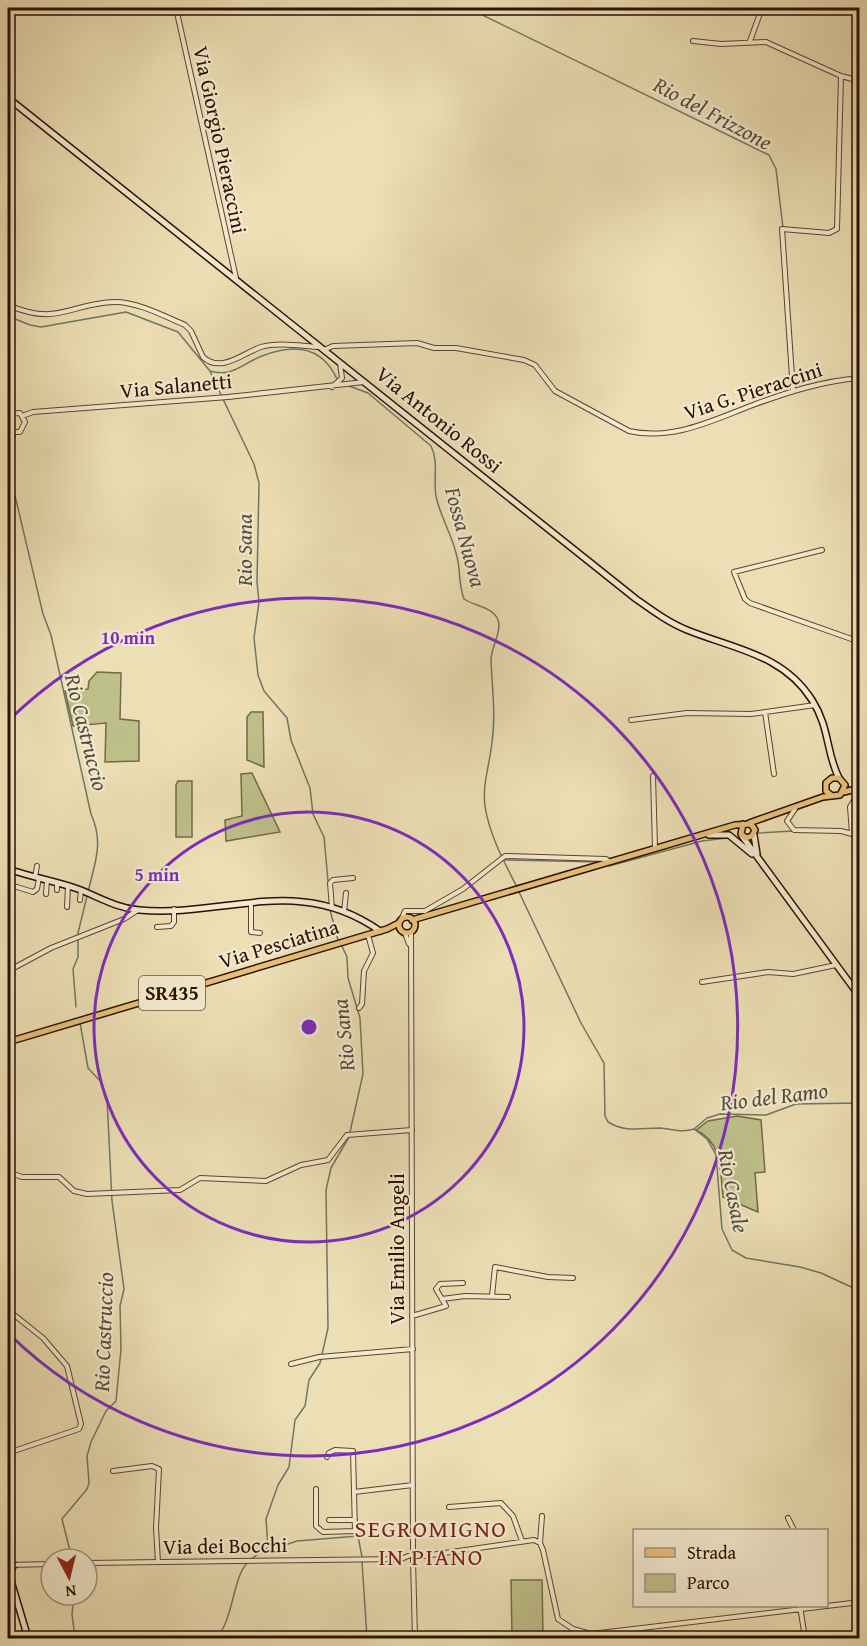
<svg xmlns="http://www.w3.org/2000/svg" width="867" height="1646" viewBox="0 0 867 1646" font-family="'Gentium Book Plus',serif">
	<rect width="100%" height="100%" fill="#eddfb5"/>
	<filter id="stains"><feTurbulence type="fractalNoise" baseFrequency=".00333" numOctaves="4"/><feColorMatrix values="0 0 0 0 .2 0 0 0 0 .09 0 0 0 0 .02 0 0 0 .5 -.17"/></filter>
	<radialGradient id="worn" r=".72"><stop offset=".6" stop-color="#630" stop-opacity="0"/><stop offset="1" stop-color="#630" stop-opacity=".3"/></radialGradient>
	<path fill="#bec089" stroke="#746845" stroke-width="1.5" d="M97,672L121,673L120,719L139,721V761L105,762L106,723L73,726L65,691L88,689L89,681Z
		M251,712H263L264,767L247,760V717Z
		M252,773L280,832L226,841L225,820L242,816L241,774Z
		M178,781H192V837H176V785Z
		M737,1116L761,1120L765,1172L755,1173L758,1212L723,1197C720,1171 723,1143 696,1130L708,1121Z
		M511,1580H542L543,1634L512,1635Z"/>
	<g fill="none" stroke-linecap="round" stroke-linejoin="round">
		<path stroke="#6d7768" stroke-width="1.5" d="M468,8L769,155L776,169L783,228
			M8,316L30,325L41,327L126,312L178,332L210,371C232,378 243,363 262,356C295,343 322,346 337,379
			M210,371L221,395
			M349,386L368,393L431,446C439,462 433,479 436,496C440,516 451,533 456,553C461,568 458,584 464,599C474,606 494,607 498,620C502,632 491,647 491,660C492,687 496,715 492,742C490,763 482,785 485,806C489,834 504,862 517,887
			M223,399L254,464L259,483L257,582L259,602L254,638L258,675L264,691L287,718L291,740L310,788L313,814L324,837L328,881
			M8,466L43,614L51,635L91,814C104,843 95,862 88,892
			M758,833L793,831
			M504,860L601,862
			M609,866L702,841L727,838
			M519,892L581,1023L604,1063L605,1116L608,1122C626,1133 641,1128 660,1128C673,1129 682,1133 694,1129L707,1139L716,1155L722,1229L732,1250L746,1258L800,1267L821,1273L860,1291
			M330,910L338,940
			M341,944L347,957L348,978L360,1018L363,1074L350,1132
			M76,1007L73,969L78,957V933L87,896
			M694,1129L707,1118L720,1114L766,1115L796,1104L860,1103
			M349,1137L331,1168L326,1190L328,1328L320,1363L309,1380L305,1406L295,1420L289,1467L278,1485L266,1519L268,1547L273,1549L297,1541L358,1536L362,1557
			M72,1559L62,1519L87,1489L89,1483L87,1456L91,1442L106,1411L116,1401L121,1349L120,1306L124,1289L112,1201L107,1099L101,1082L88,1068L80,1023
			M251,1559L267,1548
			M362,1562L367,1638
			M74,1595L72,1614L75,1638
			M222,1638V1630C233,1613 234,1577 247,1563"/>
		<defs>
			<path id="street" d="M176,8L236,278
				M693,41L721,44L766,42L841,76L860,81
				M750,41L762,8
				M8,305C59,327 69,303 115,302C138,302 164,316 185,325L191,331L203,357C221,374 245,352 261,347C278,342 301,346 318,347
				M324,350L333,346L417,343L434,348H456L524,360L535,365L555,391L629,431C673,441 713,420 753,405C788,392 822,381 860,378
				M332,387L342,378L340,363
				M793,391L782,229L829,233L837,229L841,76
				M8,414L20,413L25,422L20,432H8
				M22,416L33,412L228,397L364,382
				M8,450L13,434
				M822,550L734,572L745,599L750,603L860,642
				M765,712L774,774
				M631,720L687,713L751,714L815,705
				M653,776L655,848
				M795,809L787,821L794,830L841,831L860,836
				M852,833L850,807L856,797L854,789
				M10,870L12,845
				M35,877L37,866
				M17,887L33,892L37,889L39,878
				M57,890V883
				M46,894L47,880
				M80,900L81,890
				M251,903V932L260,933
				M67,907L68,886
				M332,908L330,883L333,880L353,878
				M344,912L346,893
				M401,920L405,911H425L463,889L505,856L606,859L610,862
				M157,927L171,926L174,922V909
				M411,932L413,1554
				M405,933L409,944
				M8,971L51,948L124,919L138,910
				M702,982L768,972L793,974L836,965
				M359,1008L362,1004L364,971L373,953L368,935
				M8,1172L22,1177H59L74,1191L87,1194L180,1190L200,1178L266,1181L301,1165L328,1160L347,1135L412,1130
				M492,1296L495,1267L548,1277L573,1278
				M442,1299L465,1296L508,1297
				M8,1310L43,1338L67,1366L81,1424L79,1429L8,1453
				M412,1316L446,1306L436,1289L440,1284L463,1283
				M291,1364L319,1357L413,1349
				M327,1457L329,1453L335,1450L353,1451L354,1492L413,1485
				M113,1471L152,1466L159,1469L156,1528L158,1562
				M316,1489V1526L323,1532L355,1531L354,1492
				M449,1507L501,1503L513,1516L522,1541
				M788,1518L794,1530
				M329,1520H355
				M540,1543L542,1516
				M413,1560L415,1638
				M87,1563L401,1559L413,1554L417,1557L534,1540L540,1543L543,1550L558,1619L573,1629L591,1634L860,1602
				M8,1565L51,1564
				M800,1606L805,1638"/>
			<path id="secondary" d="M8,98L636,599C653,611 669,623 687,630C734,649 783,654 812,700C830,728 826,753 839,778
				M709,835H729L752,854
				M754,835L757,854
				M742,836L860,997
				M8,869C31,877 55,881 78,889C99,897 116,908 139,910C225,918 298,873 380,931
				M8,1571L28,1638
				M9,1573L14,1565"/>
			<path id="primary" d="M844,792L860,788
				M749,823L823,797L840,795L845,785L839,778H832L826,783V791L831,795
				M399 925a8 8 0 1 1 16 0a8 8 0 1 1-16 0Z
				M412,920L735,825L751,824L755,830L752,836L746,838L741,834L743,824
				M8,1042L387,929L399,923"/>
		</defs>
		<use href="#street" stroke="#5c432e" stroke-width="6"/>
		<use href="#secondary" stroke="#2b0f01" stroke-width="8"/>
		<use href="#primary" stroke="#2b0f01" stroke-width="8"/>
		<use href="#street" stroke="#f3eacf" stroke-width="4"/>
		<use href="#secondary" stroke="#f3eacf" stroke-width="5"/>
		<use href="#primary" stroke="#e6c07a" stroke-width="5"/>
	</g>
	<g fill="none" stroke="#7b2cbf" stroke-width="3">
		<circle cx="309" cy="1027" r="215"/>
		<path d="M8 721A429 429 0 1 1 8 1333"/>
	</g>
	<g text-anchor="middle" stroke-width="4.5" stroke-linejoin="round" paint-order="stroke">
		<rect fill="#f3eacf" stroke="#67513f" stroke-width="1.5" x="139" y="976" width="66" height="34" rx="4.5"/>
		<g font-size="20" font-weight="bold" fill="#2b0f01">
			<text x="172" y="1000">SR435</text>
		</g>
		<g font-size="21" fill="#2b0f01" stroke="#f3eacf">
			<text transform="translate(220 140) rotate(78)" y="7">Via Giorgio Pieraccini</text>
			<text transform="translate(176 386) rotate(-5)" y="7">Via Salanetti</text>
			<text transform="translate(753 391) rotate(-18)" y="7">Via G. Pieraccini</text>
			<text transform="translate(439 420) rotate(39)" y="7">Via Antonio Rossi</text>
			<text transform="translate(279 944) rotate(-17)" y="7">Via Pesciatina</text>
			<text transform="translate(397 1249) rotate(-90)" y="7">Via Emilio Angeli</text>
			<text transform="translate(225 1546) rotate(-1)" y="7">Via dei Bocchi</text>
		</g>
		<g font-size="22" font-style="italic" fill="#524c3d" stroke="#f3eacf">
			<text transform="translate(713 113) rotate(28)" y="8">Rio del Frizzone</text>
			<text transform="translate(466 537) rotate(75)" y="8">Fossa Nuova</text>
			<text transform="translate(244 550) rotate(-90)" y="8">Rio Sana</text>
			<text transform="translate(87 732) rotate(76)" y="8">Rio Castruccio</text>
			<text transform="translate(343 1035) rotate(-96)" y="8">Rio Sana</text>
			<text transform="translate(774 1096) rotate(-7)" y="8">Rio del Ramo</text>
			<text transform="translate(734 1191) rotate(79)" y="8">Rio Casale</text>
			<text transform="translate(103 1332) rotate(-88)" y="8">Rio Castruccio</text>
		</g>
		<g font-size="24" letter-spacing="1.5" fill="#7a1f14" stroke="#f3eacf">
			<text x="431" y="1537">SEGROMIGNO<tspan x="431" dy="28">IN PIANO</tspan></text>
		</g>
	</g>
	<circle cx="309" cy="1027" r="9" fill="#7b2cbf" stroke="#f3eacf" stroke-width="3"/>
	<g font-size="18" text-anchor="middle" font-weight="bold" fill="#7b2cbf" stroke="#f3eacf" stroke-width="4.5" stroke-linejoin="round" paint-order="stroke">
		<text x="128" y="644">10 min</text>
		<text x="157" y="881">5 min</text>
	</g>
	<rect width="867" height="1646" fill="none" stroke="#eddfb5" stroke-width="30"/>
	<rect x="9" y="9" width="849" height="1628" fill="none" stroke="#2b0f01" stroke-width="3"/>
	<rect x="15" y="15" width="837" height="1616" fill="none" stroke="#2b0f01" stroke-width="1.5"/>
	<rect x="633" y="1529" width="195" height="78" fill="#f3eacf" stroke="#a3927d" stroke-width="1.5"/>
	<rect x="645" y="1548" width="30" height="9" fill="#e6c07a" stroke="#a3927d" stroke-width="1.5"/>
	<text x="687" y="1559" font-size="18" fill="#2b0f01">Strada</text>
	<rect x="645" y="1574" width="30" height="18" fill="#bec089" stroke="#a3927d" stroke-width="1.5"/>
	<text x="687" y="1589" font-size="18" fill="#2b0f01">Parco</text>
	<g transform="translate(69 1577) rotate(173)"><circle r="28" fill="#f3eacf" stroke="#a3927d" stroke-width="1.5"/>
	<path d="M0-4.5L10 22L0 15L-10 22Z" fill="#8f2418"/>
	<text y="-9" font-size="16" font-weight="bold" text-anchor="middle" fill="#2b0f01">N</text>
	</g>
	<rect width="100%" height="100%" filter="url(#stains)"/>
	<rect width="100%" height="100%" fill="url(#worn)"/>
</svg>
